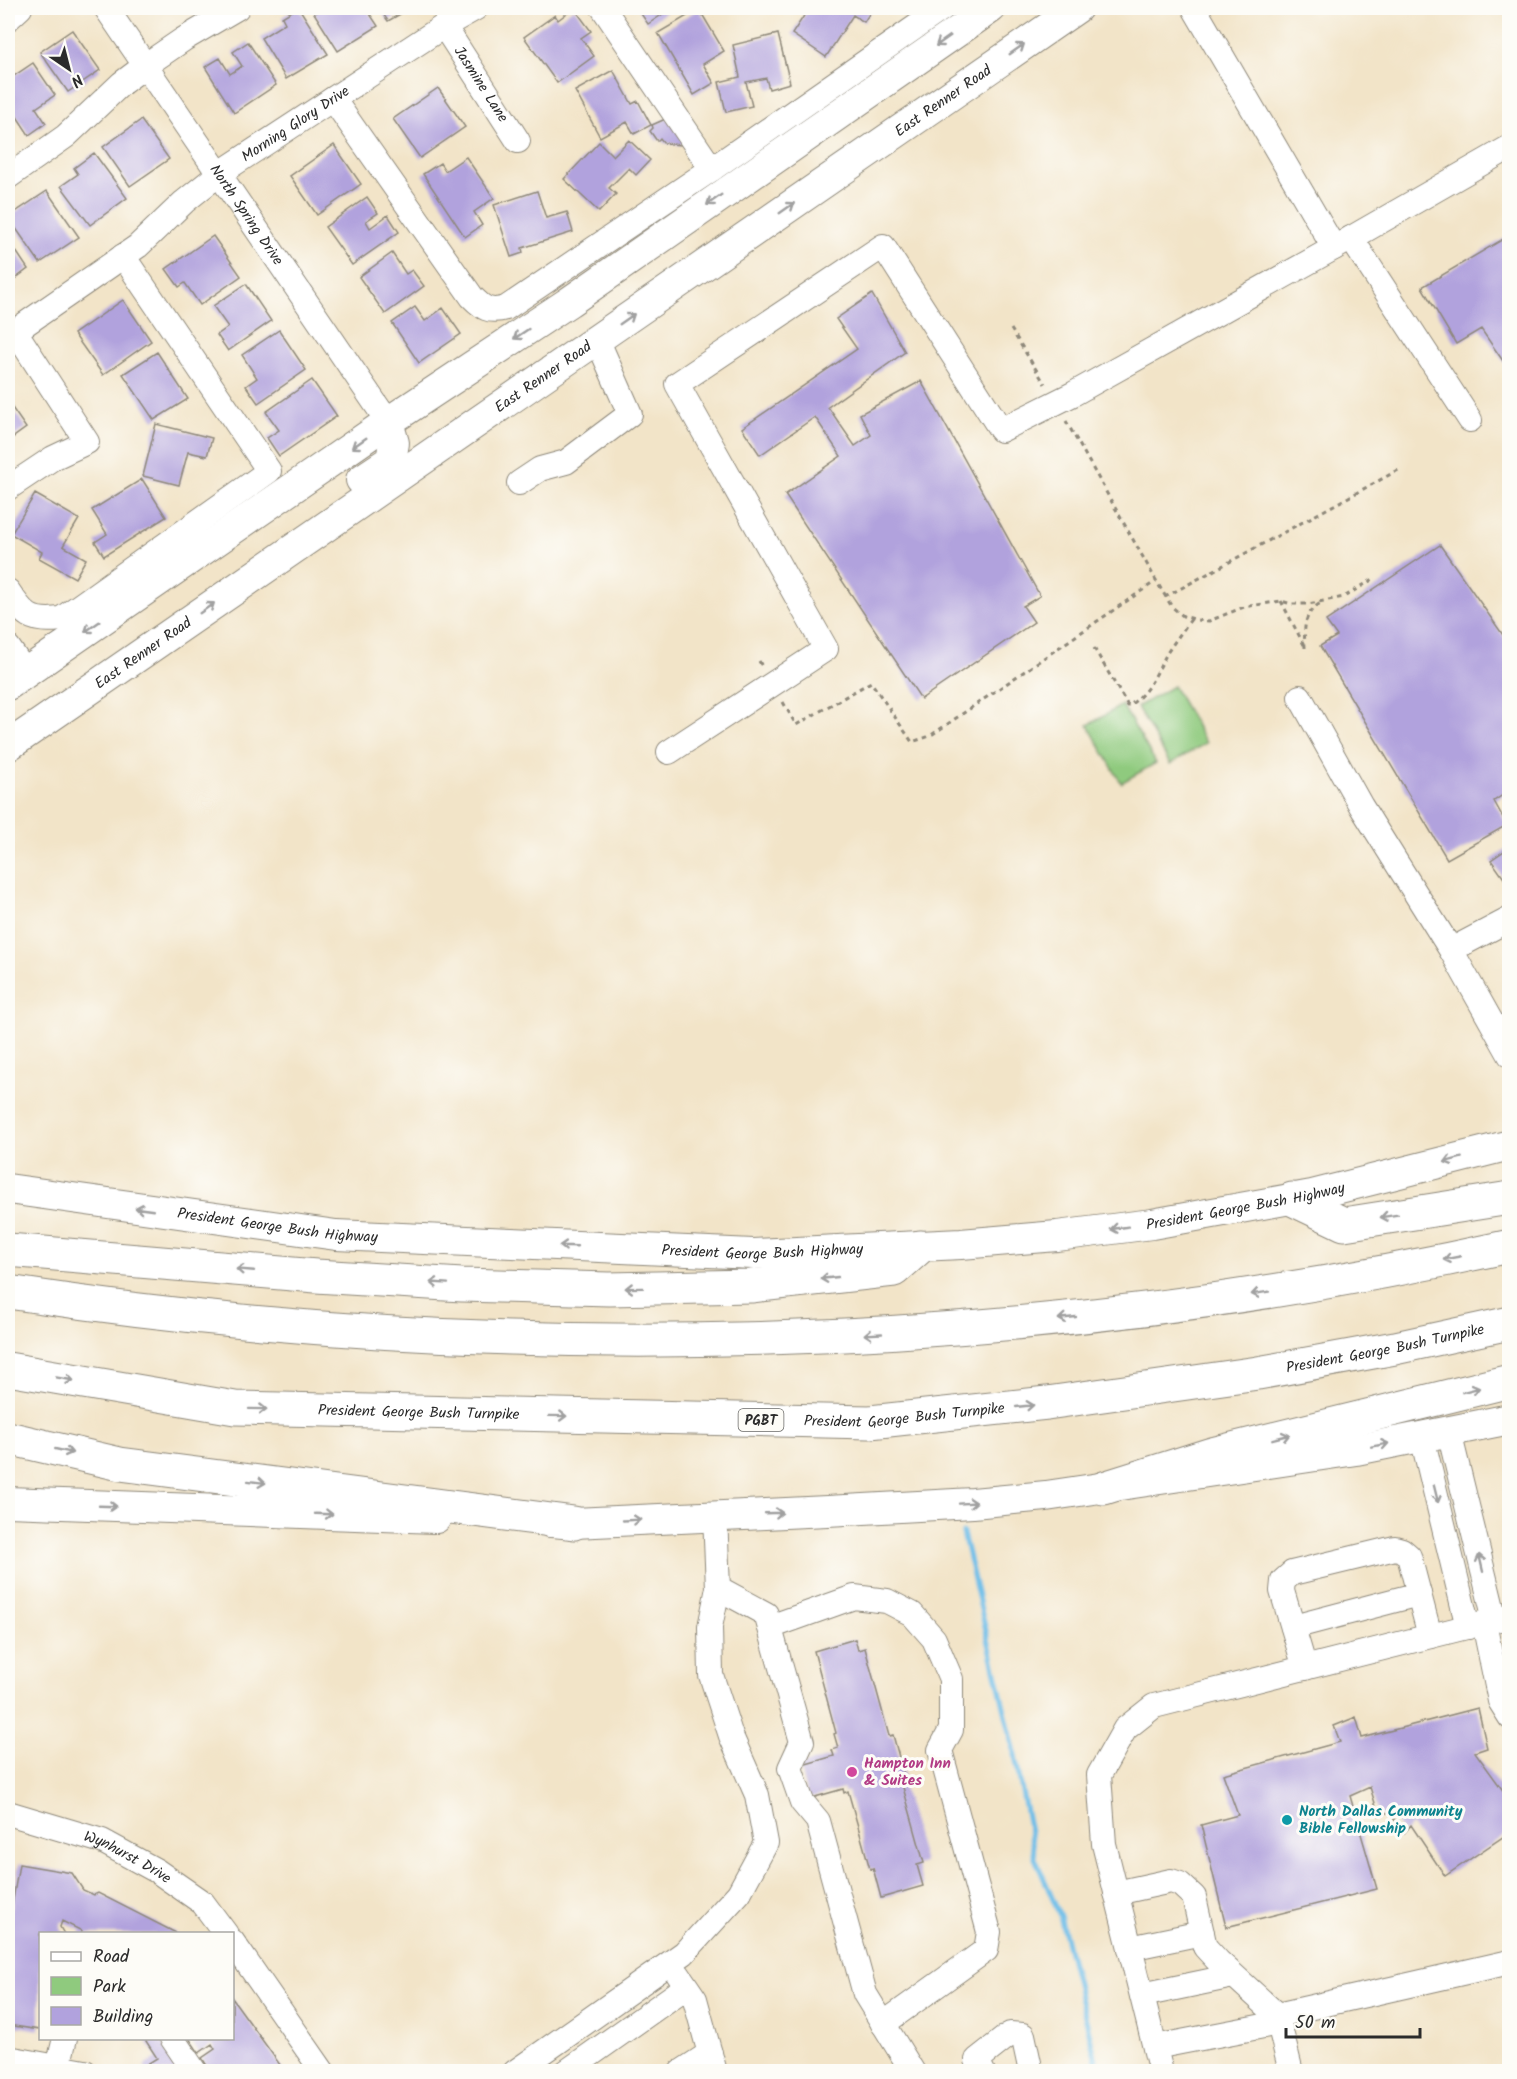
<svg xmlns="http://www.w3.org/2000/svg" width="1517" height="2079" viewBox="0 0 1517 2079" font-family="Kalam,sans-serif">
	<rect width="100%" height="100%" fill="#fdfcf7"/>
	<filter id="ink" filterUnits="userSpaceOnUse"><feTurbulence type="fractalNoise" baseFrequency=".0167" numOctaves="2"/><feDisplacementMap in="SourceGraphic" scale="12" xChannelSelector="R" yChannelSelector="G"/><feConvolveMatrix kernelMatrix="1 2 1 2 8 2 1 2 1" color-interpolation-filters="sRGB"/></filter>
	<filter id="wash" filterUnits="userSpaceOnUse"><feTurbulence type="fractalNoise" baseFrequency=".008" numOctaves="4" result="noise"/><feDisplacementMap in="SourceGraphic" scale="24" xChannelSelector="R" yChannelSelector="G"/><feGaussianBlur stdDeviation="1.35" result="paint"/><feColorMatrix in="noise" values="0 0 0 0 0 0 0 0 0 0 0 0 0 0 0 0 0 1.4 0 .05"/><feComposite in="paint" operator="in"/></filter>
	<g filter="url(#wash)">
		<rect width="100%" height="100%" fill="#f2e4c8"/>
		<path fill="#8fca7e" stroke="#5d7a54" stroke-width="1.5" d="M1173,686L1206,743L1170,764L1137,707Z
			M1122,705L1156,763L1121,783L1088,725Z"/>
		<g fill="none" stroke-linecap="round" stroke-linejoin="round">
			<path stroke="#6cbde8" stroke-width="5" d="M963,1533L1013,1745L1035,1858L1060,1916L1099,2072"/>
		</g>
		<g id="blocks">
			<path fill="#b1a2dd" d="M297,8H299L328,54L286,79L261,38L285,23L282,17Z
				M322,8H366L378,26L338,51L314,13Z
				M379,8H411L388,21Z
				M574,8L591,31L581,38L594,56L557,83L524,37L555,15L558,20Z
				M637,8H672L648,24Z
				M809,8H842L846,10L848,8H873L864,22L853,15L826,57L792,34Z
				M699,9L724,51L703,64L714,83L694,95L658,33Z
				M72,30L100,70L68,92L40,52Z
				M778,34L790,83L769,89L766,78L746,82L752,106L726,112L719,82L740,77L733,45Z
				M248,42L276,85L234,113L205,67L220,58L230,74L242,66L233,52Z
				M33,63L55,95L36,108L46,123L29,135L8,103V80Z
				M613,70L632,104L638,101L651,125L634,134L627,122L600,137L575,91Z
				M438,88L465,127L420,158L393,119Z
				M670,117L687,140L680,145L664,143L660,138L657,141L650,131L653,128L652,125Z
				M141,120L169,159L130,186L103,147Z
				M629,140L650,160L636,175L629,168L609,188L616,194L599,212L564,179L599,142L613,156Z
				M334,145L361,184L317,215L290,176Z
				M94,153L127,198L90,225L61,186L78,174L74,168Z
				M466,157L494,198L474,212L482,225L465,237L423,174L440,163L445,171Z
				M47,191L79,237L40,263L8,217Z
				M537,191L546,218L567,212L573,232L522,248L523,253L511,257L494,205Z
				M367,197L378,213L366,221L370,228L388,215L399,232L352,265L325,227Z
				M1510,235V371L1481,329L1456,344L1422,287Z
				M213,236L241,276L200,305L185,283L179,287L166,269Z
				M8,239L28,269L8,284Z
				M392,253L406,274L412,270L424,286L385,314L359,277Z
				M246,284L271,321L228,351L217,335L228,327L213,306Z
				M872,294L905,352L828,407L855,446L871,435L860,414L921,381L1040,596L1023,606L1034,622L921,699L785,495L841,456L815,417L760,455L742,428L857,349L836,319Z
				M123,300L151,341L103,375L74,334Z
				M415,307L425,321L443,308L461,334L419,363L392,323Z
				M279,330L306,370L258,403L246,386L257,378L242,355Z
				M157,352L188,399L154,420L123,374Z
				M312,380L337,416L279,456L267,438L279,430L266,412Z
				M8,402L26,428L8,441Z
				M156,424L212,438L207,456L188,452L179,485L143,476Z
				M142,479L166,517L104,556L95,542L107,534L92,510Z
				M35,494L79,519L63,546L86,559L75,578L39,558L42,552L11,534Z
				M1440,545L1510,645V790L1494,801L1507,825L1447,859L1320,646L1337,636L1326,621Z
				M1510,847V887L1491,860Z
				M855,1639L858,1650L865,1648L889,1736L893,1735L905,1779L901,1780L924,1863L917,1865L923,1886L881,1898L873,1868L870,1869L848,1791L844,1793L843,1789L808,1799L799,1766L834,1756L832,1750L838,1748L834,1734L836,1733L814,1651Z
				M1478,1708L1487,1748L1475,1752L1510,1800V1832L1445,1876L1411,1825L1404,1833L1389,1812L1379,1816L1370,1787L1350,1796L1377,1889L1226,1927L1201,1825L1238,1815L1223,1774L1340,1742L1334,1726L1356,1717L1362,1738Z
				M19,1864L72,1873L83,1890L94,1895L98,1893L178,1934H80L82,1931L62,1921L60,1927L64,1934H40V2030L8,2025V1930Z
				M232,1998L283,2069L280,2072H211L202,2058L215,2049L212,2044L199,2053L189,2038H232Z
				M144,2038H160L182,2072H148L144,2066L157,2058Z"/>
		</g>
	</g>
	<g filter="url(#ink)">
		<use href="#blocks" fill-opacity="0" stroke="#8e887a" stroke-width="1.5"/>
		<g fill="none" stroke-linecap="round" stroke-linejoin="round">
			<defs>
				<g id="minor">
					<path id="s1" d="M106,8L388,422"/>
					<path d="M603,8L712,169"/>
					<path d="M1194,8L1334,248L1510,147"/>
					<path d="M8,19L20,8"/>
					<path id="s2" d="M444,26L518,141"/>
					<path d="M333,99L472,297C483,308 489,313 506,308L712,169L943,8"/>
					<path d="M8,177L66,136L122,83L146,65L184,39L237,8"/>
					<path d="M1351,238L1470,420"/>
					<path id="s3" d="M8,336L138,246L184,202L220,173L444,26L476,8"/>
					<path d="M519,483L540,469L566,462L630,414L597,339"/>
					<path d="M8,488L53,458L87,442L15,331"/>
					<path d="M8,591C24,615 30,623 61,619L269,471L123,256"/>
					<path d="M8,647L26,673"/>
					<path d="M1300,697L1361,806L1451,950"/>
					<path d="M669,752L826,649L677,384L883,246L1001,430L1073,394L1334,248"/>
					<path d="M1510,919L1451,950L1510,1055"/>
					<path d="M1449,1432L1495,1620"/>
					<path d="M1422,1437L1468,1627"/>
					<path d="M715,1515L718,1588L766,1614L802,1742L790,1768L802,1802L818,1821L865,1994L913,2072"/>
					<path d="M1484,1623L1500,1701L1510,1717"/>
					<path d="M770,1627L854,1597L887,1601L912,1614L934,1639L951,1679V1730L940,1750L989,1932L986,1950L883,2024"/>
					<path d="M1293,1627L1419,1594"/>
					<path d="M1305,1668L1282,1591L1283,1581L1292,1573L1395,1548L1402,1550L1409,1556L1430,1636"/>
					<path id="s4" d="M8,1813L102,1841L157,1871L203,1903L226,1934"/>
					<path d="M1116,1893L1171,1881L1180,1884L1194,1897L1205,1947L1218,1961L1277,2015"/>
					<path d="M232,1941L323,2072"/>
					<path d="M1130,1948L1202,1933"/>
					<path d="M678,1974L695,1999L715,2072"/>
					<path d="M1142,1995L1233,1976"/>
					<path d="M172,2038L195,2072"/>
					<path d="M1155,2047L1279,2023"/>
					<path d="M8,2058L85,2072"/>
					<path d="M58,2067L65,2038"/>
					<path d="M515,2072L684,1953L739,1893L766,1843L757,1795L731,1736L711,1675L710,1627L718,1588"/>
					<path d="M566,2072L686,1987"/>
					<path d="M681,2072L710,2053"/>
					<path d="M983,2072L977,2060L1010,2034L1023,2035L1031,2072"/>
					<path d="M1161,2072L1104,1844L1099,1775L1125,1729L1154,1706L1510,1616"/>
					<path d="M1291,2072L1277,2015L1510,1962"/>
				</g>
				<g id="major">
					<path d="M361,480L391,460L394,443L388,422"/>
					<path d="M8,685L388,422L569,302L991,8"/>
					<path id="s5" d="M8,746L1077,8"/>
					<path id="s6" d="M8,1189L336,1235L753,1254L961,1244L1057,1236L1152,1224L1312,1195L1510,1145"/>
					<path d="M8,1502L436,1518"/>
					<path d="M550,1522L574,1523L827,1511L973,1503L1046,1496L1356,1450L1510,1419"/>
				</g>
				<g id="highway">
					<path d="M1292,1199L1344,1224L1510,1198"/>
					<path d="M8,1250L316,1276L462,1285L609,1289L751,1286L894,1270L920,1247"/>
					<path d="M8,1292C506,1368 1017,1355 1510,1246"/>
					<path id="s7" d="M8,1369L235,1408L870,1422L1047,1403L1258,1373L1395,1348L1510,1323"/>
					<path d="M8,1438L120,1464L574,1523"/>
					<path d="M1104,1488L1212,1454L1510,1381"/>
				</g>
			</defs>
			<use href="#minor" stroke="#8e887a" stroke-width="26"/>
			<use href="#major" stroke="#8e887a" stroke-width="32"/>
			<use href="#highway" stroke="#8e887a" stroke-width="35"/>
			<path stroke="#8e887a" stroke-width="3" stroke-dasharray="4.5 4.5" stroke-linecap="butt" d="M1011,329L1045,384
				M1066,421L1161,589L1172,607L1183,616L1197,620L1209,621L1244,607L1281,601L1292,604H1308L1344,597L1375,578
				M1165,597L1402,468
				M1281,601L1304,645
				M1094,648L1128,706C1148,694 1157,672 1167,653C1175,641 1183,630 1192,618
				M1305,648C1304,629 1303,613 1321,603
				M759,661L763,668
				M783,702L796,725L871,682L912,742L930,736L1156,581"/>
			<use href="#minor" stroke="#fff" stroke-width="24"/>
			<use href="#major" stroke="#fff" stroke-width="30"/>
			<use href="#highway" stroke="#fff" stroke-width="33"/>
		</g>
		<defs><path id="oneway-shaft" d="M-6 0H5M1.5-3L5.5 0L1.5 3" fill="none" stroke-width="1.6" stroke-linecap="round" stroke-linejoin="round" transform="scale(1.5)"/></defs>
		<g stroke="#a0a0a0">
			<use href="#oneway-shaft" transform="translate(943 41) rotate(145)"/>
			<use href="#oneway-shaft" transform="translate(1017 49) rotate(-35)"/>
			<use href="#oneway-shaft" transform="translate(714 200) rotate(145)"/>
			<use href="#oneway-shaft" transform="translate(787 208) rotate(-35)"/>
			<use href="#oneway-shaft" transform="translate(627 319) rotate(-35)"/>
			<use href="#oneway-shaft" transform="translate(521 334) rotate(146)"/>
			<use href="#oneway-shaft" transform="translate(359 443) rotate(145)"/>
			<use href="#oneway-shaft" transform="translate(207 608) rotate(-35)"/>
			<use href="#oneway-shaft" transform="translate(92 627) rotate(145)"/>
			<use href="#oneway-shaft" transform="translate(1453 1160) rotate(165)"/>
			<use href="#oneway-shaft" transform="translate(144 1209) rotate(-172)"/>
			<use href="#oneway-shaft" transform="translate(1389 1216) rotate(171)"/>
			<use href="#oneway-shaft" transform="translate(1119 1228) rotate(172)"/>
			<use href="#oneway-shaft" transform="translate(568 1246) rotate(-178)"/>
			<use href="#oneway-shaft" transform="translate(1452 1258) rotate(169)"/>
			<use href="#oneway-shaft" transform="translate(245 1270) rotate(-175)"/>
			<use href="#oneway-shaft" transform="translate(829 1278) rotate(174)"/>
			<use href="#oneway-shaft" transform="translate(439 1283) rotate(-176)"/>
			<use href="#oneway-shaft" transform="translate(634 1288) rotate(179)"/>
			<use href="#oneway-shaft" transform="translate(1260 1293) rotate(171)"/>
			<use href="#oneway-shaft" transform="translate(1067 1318) rotate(174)"/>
			<use href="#oneway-shaft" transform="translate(873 1334) rotate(177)"/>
			<use href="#oneway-shaft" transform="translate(65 1379) rotate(10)"/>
			<use href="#oneway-shaft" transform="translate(1471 1390) rotate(-14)"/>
			<use href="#oneway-shaft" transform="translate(1025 1406) rotate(-6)"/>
			<use href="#oneway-shaft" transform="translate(258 1409) rotate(1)"/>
			<use href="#oneway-shaft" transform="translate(558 1416) rotate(1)"/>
			<use href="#oneway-shaft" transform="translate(1281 1437) rotate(-14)"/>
			<use href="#oneway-shaft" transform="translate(1380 1445) rotate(-11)"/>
			<use href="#oneway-shaft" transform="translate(64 1451) rotate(13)"/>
			<use href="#oneway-shaft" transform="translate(257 1482) rotate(7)"/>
			<use href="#oneway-shaft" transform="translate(1436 1494) rotate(76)"/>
			<use href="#oneway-shaft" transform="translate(968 1503) rotate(-4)"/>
			<use href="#oneway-shaft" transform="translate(108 1506) rotate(2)"/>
			<use href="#oneway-shaft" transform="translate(774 1513) rotate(-2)"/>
			<use href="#oneway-shaft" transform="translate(324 1514) rotate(2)"/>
			<use href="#oneway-shaft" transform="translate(632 1520) rotate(-3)"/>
			<use href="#oneway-shaft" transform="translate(1481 1563) rotate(-103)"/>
		</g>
	</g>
	<circle fill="#d1479c" stroke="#fdfcf7" stroke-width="2" cx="852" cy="1772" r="6"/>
	<circle fill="#0f9aa8" stroke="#fdfcf7" stroke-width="2" cx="1287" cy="1820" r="6"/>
	<g text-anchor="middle" stroke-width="6" stroke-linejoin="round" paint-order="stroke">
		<rect fill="#fdfcf7" stroke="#6a6a68" stroke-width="1.5" x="738.5" y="1409" width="45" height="22" rx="4.5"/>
		<g font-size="14" font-weight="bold" fill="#2b2b2b">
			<text x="761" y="1425">PGBT</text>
		</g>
		<g font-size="15" fill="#2b2b2b" stroke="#fdfcf7">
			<text dy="5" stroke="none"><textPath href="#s2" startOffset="69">Jasmine Lane</textPath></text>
			<text dy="5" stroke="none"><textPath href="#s5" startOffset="1136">East Renner Road</textPath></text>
			<text dy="5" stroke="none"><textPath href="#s3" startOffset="358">Morning Glory Drive</textPath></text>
			<text dy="5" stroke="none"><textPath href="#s1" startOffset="250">North Spring Drive</textPath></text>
			<text dy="5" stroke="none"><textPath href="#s5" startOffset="650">East Renner Road</textPath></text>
			<text dy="5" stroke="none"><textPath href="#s5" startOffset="164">East Renner Road</textPath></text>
			<text dy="5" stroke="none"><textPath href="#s6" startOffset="1244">President George Bush Highway</textPath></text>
			<text dy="5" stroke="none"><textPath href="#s6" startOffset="272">President George Bush Highway</textPath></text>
			<text dy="5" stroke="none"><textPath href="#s6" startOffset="758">President George Bush Highway</textPath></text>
			<text dy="5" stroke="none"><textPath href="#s7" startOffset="1386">President George Bush Turnpike</textPath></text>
			<text dy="5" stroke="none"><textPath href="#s7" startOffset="414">President George Bush Turnpike</textPath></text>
			<text dy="5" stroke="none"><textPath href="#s7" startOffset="900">President George Bush Turnpike</textPath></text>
			<text dy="5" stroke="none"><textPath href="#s4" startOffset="128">Wynhurst Drive</textPath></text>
		</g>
		<g font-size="15" font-weight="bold" fill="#b23c85" stroke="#fdfcf7" text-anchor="start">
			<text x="864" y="1768">Hampton Inn<tspan x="864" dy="17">&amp; Suites</tspan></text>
		</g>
		<g font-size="15" font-weight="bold" fill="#0d838f" stroke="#fdfcf7" text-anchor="start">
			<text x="1299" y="1816">North Dallas Community<tspan x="1299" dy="17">Bible Fellowship</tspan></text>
		</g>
	</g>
	<rect width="1517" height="2079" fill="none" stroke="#fdfcf7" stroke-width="30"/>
	<rect x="39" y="1932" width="195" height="108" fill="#fdfcf7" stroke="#a9a8a5" stroke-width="1.5"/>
	<rect x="51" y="1952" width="30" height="9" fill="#ffffff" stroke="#a9a8a5" stroke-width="1.5"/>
	<text x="93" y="1962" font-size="18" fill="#2b2b2b">Road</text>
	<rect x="51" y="1977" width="30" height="18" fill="#8fca7e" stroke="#a9a8a5" stroke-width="1.5"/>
	<text x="93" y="1992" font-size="18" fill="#2b2b2b">Park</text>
	<rect x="51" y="2007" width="30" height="18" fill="#b1a2dd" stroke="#a9a8a5" stroke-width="1.5"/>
	<text x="93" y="2022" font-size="18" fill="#2b2b2b">Building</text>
	<g transform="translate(69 69) rotate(145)" stroke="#fdfcf7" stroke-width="4.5" paint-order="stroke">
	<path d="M0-4.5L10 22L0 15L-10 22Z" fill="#2b2b2b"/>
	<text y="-9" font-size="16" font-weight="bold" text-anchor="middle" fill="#2b2b2b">N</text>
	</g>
	<path d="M1286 2028v9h134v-9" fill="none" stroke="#2b2b2b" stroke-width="3"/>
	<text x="1295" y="2028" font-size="18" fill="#2b2b2b" stroke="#fdfcf7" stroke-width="4.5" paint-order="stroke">50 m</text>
</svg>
